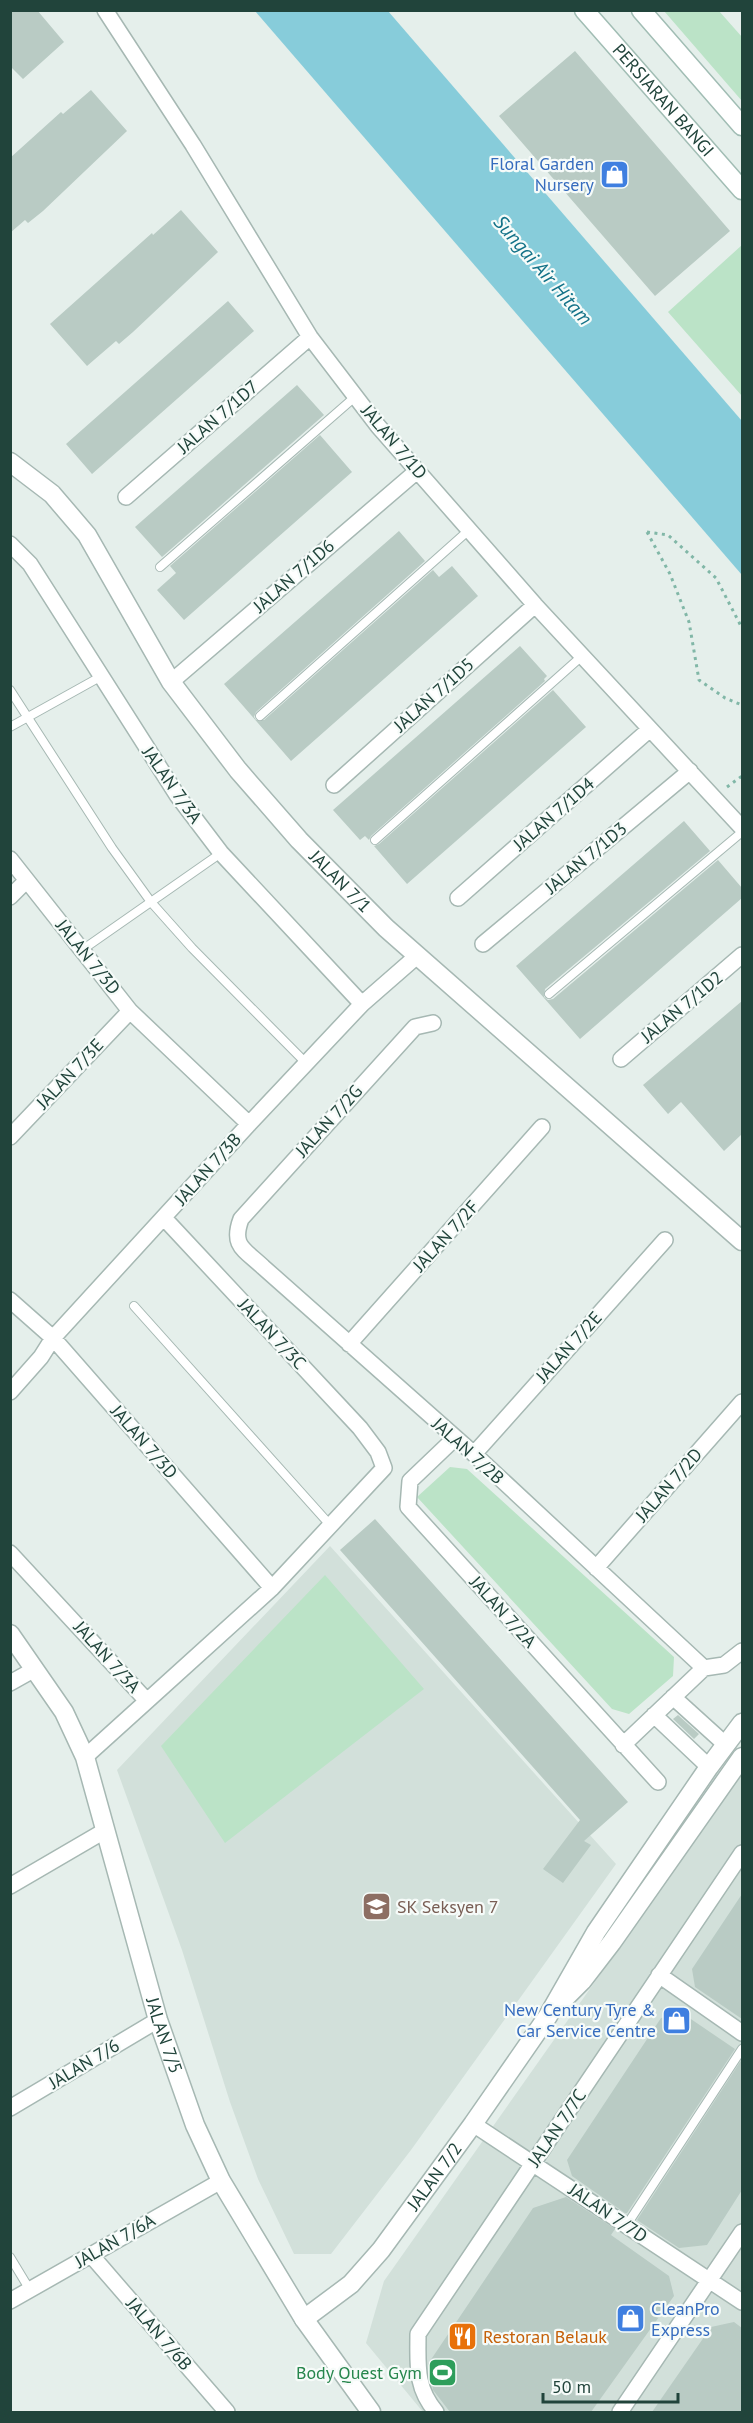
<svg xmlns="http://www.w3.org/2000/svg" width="753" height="2423" viewBox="0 0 753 2423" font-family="'PT Sans',sans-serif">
	<rect width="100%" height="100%" fill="#e5efeb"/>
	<path fill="#d2e0da" d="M330,1546L616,1864L411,2150L331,2254H294L258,2179L230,2102L182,1950L117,1770Z
		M742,1773V2412H423L366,2343L384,2281Z"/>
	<path fill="#bbe3c7" d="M664,11H719L742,37V101Z
		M742,245V244V396L668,312Z
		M450,1467L467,1469L674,1657L673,1676L629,1714L612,1709L417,1497Z
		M325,1575L424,1689L225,1843L161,1746Z"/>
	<path fill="#87ccda" d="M255,11H388L742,421V575Z"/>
	<path fill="#b9cbc4" d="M10,10H37L64,42L23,79L10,66Z
		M575,51L730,231L655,296L499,116Z
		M91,90L127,131L43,211L28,223L25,220L10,233V158L61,112L63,114Z
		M181,210L218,252L133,332L119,344L116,341L87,366L50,324L152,233L153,235Z
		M228,301L254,331L92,474L66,444Z
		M297,385L324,415L162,557L135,527Z
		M320,435L352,472L184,620L157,590L176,573L170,566Z
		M399,531L425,561L256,712L254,717L256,720H264L433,570L439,577L452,566L478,596L291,761L224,684Z
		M520,646L547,676L544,679L545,681L371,836L369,840L365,836L360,840L333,810Z
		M553,690L586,727L407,884L374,846L379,844Z
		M684,821L710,851L545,989L544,997L548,1000L553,999L718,860L742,888V898L580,1039L516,966Z
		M742,1001V1134L724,1151L681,1102L668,1114L643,1085Z
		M375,1519L628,1802L584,1841L591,1845L563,1883L543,1869L580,1820L340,1550Z
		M678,1715L699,1734L694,1739L673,1719Z
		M742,1894V2019L695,1987L692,1969Z
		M682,2013L735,2049L627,2213H625L572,2176L567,2160L661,2018Z
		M742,2059V2190L707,2245L679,2248L637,2220Z
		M566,2197L615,2229L611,2235L669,2276L674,2296L591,2412H450L433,2390L428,2364L533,2208Z
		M734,2322L742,2328V2412H652L711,2327Z"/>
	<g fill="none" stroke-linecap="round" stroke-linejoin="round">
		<defs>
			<path id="service" d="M160,567L356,396
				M10,690L112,848L151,902L192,948L306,1063
				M260,716L469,530
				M10,727L100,677
				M375,840L582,656
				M82,950L221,853
				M549,994L742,832
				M134,1306L331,1526
				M626,2226L742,2049
				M10,2257L30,2290"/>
			<path id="minor" d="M105,10L193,145L310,337L378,426L535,605L742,828
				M126,497L310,337
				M10,544L30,564L177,795L221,853L362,1004
				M171,682L417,471
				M334,785L535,605
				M10,859L130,1011L249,1124
				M10,897L26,881
				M458,898L650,729
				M483,944L690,771
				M433,1023L415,1027L241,1219C231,1246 244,1249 263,1267L474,1454L704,1668
				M621,1059L742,955
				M10,1137L130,1011
				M10,1300L53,1338L272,1588
				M349,1344L542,1127
				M10,1392L41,1357L53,1338L249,1124L362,1004L417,956
				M454,1439L410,1481L408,1507L658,1782
				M474,1454L665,1240
				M10,1553L147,1701L85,1757
				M596,1568L742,1402
				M704,1668L724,1665L742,1651
				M10,1683L35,1669
				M673,1697L726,1745
				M147,1701L272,1588L384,1468L378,1452L360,1428L164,1218
				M654,1715L709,1767
				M623,1745L704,1668
				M10,1886L106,1830
				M659,1975L742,2033
				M10,2108L158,2020
				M473,2124L742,2302
				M91,2255L227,2412
				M10,2301L221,2181
				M436,2412C415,2387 418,2365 418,2334L742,1853
				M620,2412L742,2232"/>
			<g id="tertiary">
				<path id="s1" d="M10,462L52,494L87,535L171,682L238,770L299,840L386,928L742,1241"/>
				<path id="s2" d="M10,1634L64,1712L85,1757L158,2020L195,2125L221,2181L304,2319L371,2412"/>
				<path d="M564,1999L582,1981L612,1942L742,1757"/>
				<path id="s3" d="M304,2319L351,2284L381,2250L473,2124L548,2016L596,1932L709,1767L742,1723"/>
			</g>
			<g id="secondary">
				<path id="s4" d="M584,10L742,190"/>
				<path d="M641,10L742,126"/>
			</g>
		</defs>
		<use href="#service" stroke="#a6b8b3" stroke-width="10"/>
		<use href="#minor" stroke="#a6b8b3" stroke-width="18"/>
		<use href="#tertiary" stroke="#a6b8b3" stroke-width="21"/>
		<use href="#secondary" stroke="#a1bdb4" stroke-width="21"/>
		<path stroke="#81b7a7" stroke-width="3" stroke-dasharray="3 4.5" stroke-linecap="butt" d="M647,532L670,574L689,622L699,680L725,698L742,705
			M647,532L668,535L716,578L742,628
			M727,787L742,776"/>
		<use href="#service" stroke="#fff" stroke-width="8"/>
		<use href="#minor" stroke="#fff" stroke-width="15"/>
		<use href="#tertiary" stroke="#fff" stroke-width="18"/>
		<use href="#secondary" stroke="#fff" stroke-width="18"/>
	</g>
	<defs>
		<symbol id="shop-square" viewBox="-11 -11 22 22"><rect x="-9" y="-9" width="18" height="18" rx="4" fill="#3f7fe0" stroke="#f6fbf9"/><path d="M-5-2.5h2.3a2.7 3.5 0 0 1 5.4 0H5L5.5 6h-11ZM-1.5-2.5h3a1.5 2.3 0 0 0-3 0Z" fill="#fff"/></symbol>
		<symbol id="school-square" viewBox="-11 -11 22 22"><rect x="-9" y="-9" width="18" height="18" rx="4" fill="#8d6e63" stroke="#f6fbf9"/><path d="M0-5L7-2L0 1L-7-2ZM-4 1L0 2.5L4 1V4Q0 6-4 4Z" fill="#fff"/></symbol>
		<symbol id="restaurant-square" viewBox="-11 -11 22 22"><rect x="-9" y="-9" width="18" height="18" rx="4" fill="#e8710a" stroke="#f6fbf9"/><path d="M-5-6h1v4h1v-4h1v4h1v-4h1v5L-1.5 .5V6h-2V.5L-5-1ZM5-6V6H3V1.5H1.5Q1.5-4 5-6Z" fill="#fff"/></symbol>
		<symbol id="stadium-square" viewBox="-11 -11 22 22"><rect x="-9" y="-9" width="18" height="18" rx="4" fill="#2e9e5b" stroke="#f6fbf9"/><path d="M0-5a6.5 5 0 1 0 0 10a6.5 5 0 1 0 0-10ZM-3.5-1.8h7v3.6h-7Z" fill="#fff"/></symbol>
	</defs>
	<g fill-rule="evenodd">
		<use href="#shop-square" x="598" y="158" width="33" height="33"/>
		<use href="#school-square" x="360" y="1890" width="33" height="33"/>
		<use href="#shop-square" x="660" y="2004" width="33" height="33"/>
		<use href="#shop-square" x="614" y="2302" width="33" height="33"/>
		<use href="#restaurant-square" x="446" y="2320" width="33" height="33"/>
		<use href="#stadium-square" x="426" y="2356" width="33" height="33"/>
	</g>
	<g text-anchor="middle" stroke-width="4.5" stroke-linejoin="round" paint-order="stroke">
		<g font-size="18" fill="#21443b" stroke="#f6fbf9">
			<text dy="6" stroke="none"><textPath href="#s4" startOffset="120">PERSIARAN BANGI</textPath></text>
			<text transform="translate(218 417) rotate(-41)" y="6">JALAN 7/1D7</text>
			<text transform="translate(394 442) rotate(50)" y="6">JALAN 7/1D</text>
			<text transform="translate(294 576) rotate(-41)" y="6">JALAN 7/1D6</text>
			<text transform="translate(434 695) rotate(-42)" y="6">JALAN 7/1D5</text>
			<text transform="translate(172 785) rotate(55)" y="6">JALAN 7/3A</text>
			<text transform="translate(554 814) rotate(-41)" y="6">JALAN 7/1D4</text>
			<text transform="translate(586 858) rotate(-40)" y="6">JALAN 7/1D3</text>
			<text dy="6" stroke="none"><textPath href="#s1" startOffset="538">JALAN 7/1</textPath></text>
			<text transform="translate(88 957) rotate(51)" y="6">JALAN 7/3D</text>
			<text transform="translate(682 1007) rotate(-40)" y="6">JALAN 7/1D2</text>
			<text transform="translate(70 1074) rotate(-47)" y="6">JALAN 7/3E</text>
			<text transform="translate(329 1121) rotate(-48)" y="6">JALAN 7/2G</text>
			<text transform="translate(208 1169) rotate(-48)" y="6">JALAN 7/3B</text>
			<text transform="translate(446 1236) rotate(-48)" y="6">JALAN 7/2F</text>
			<text transform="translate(272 1334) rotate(47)" y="6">JALAN 7/3C</text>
			<text transform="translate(569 1347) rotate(-48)" y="6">JALAN 7/2E</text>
			<text transform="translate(144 1442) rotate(49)" y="6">JALAN 7/3D</text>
			<text transform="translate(468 1451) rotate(42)" y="6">JALAN 7/2B</text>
			<text transform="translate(669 1485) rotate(-49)" y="6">JALAN 7/2D</text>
			<text transform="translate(503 1612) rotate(48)" y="6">JALAN 7/2A</text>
			<text transform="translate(107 1657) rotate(48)" y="6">JALAN 7/3A</text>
			<text dy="6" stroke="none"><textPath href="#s2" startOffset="434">JALAN 7/5</textPath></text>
			<text transform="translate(84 2064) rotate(-31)" y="6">JALAN 7/6</text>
			<text transform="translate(557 2128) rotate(-56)" y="6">JALAN 7/7C</text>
			<text dy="6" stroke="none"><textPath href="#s3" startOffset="195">JALAN 7/2</textPath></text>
			<text transform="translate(608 2213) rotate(34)" y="6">JALAN 7/7D</text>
			<text transform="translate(115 2241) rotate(-30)" y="6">JALAN 7/6A</text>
			<text transform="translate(159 2334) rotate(49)" y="6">JALAN 7/6B</text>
		</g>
		<g font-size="18" fill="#366cbe" stroke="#f6fbf9" text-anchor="end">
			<text x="594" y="170">Floral Garden<tspan x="594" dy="21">Nursery</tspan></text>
			<text x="656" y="2016">New Century Tyre &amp;<tspan x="656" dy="21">Car Service Centre</tspan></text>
			<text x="651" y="2315" text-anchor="start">CleanPro<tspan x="651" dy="21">Express</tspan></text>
		</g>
		<g font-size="18" fill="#785e54" stroke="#f6fbf9" text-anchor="start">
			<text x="397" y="1913">SK Seksyen 7</text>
		</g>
		<g font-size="18" fill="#c56008" stroke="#f6fbf9" text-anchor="start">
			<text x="483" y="2343">Restoran Belauk</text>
		</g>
		<g font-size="18" fill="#27864d" stroke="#f6fbf9" text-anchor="end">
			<text x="422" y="2379">Body Quest Gym</text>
		</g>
		<g font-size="20" font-style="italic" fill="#137288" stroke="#f6fbf9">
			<text transform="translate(543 270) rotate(49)" y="7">Sungai Air Hitam</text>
		</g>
	</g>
	<rect width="753" height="2423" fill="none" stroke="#21443b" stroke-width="24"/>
	<path d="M543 2393v9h135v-9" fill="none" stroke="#21443b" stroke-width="3"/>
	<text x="552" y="2393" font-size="18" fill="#21443b" stroke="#f6fbf9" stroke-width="4.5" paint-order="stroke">50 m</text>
</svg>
